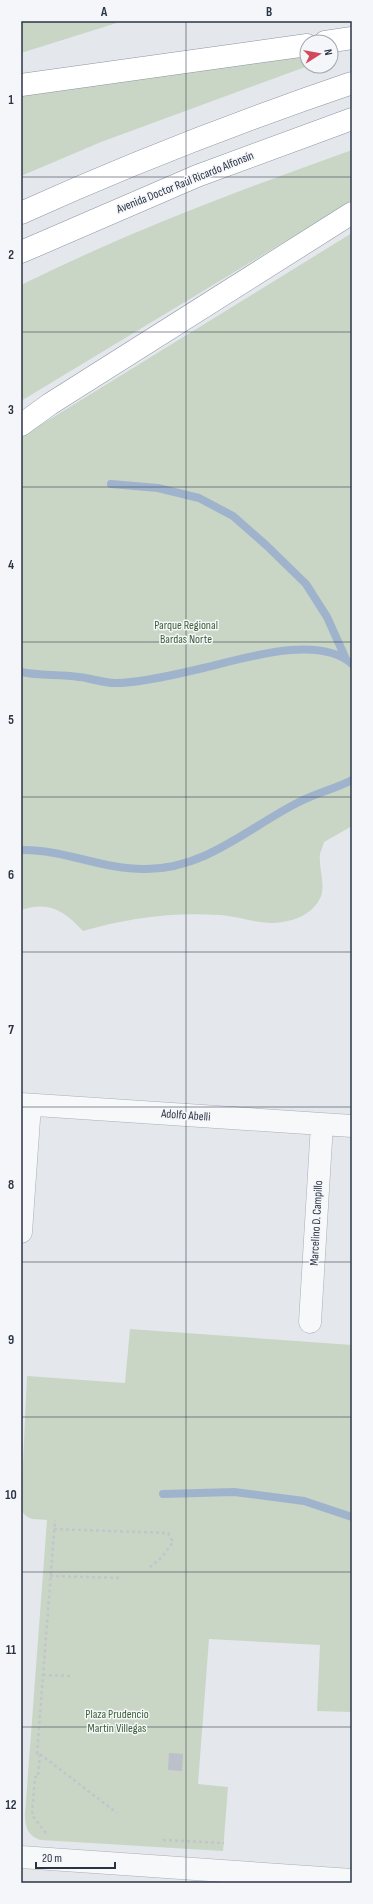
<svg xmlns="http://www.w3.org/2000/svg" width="373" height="1904" viewBox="0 0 373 1904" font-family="'Sofia Sans Condensed',sans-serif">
	<rect width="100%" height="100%" fill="#e4e7ec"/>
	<path fill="#c9d6c5" d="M21,21H123L21,53Z
		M307,53L308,66L101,142L21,176V95Z
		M352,150V201L21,401V285C128,232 240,190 352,150Z
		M352,233V826L324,842C323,846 321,850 320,854C318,869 328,888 318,902C310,914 297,920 282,922C262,926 239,916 219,915C172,912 128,918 83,931C63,910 50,901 21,910V437Z
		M130,1329L352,1345V1712L317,1711L320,1645L209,1639L198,1784L228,1787L223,1851L41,1840C27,1836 25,1826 25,1814L47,1520C36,1519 25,1521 21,1508L27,1376L125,1383Z"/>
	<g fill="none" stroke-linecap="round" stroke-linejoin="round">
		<path stroke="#9fb4cc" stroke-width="8" d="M111,484L158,488L199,498L233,516L266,545L306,584L327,617L345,657
			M21,672C40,676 59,674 79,677C90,678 103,683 115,683C140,683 174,675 199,669C239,660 318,633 352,664
			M21,850C64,849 103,870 146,869C206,869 249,827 299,802C316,793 335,789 352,780
			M163,1494L234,1492L304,1501L352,1517"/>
	</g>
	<path fill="#bbc0ca" d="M169,1753L183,1754L182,1771L168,1770Z"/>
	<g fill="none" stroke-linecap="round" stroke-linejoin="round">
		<defs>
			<path id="street" d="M21,1104L352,1126
				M21,1232L30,1105
				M310,1322L322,1124
				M21,1857L352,1880"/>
			<path id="highway" d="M325,42L352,38
				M21,85L307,45
				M21,213C129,164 240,121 352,83
				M21,252L197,176L352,119
				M21,425L50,404L352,213"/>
		</defs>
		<use href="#street" stroke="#a9aeb7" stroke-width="23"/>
		<use href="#highway" stroke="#8b94a3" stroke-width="23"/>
		<path stroke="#c2c5cb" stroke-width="2.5" stroke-dasharray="3 3" stroke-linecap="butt" d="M54,1529L168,1533L173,1542L162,1557L149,1568
			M50,1576L122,1578
			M43,1675L72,1676
			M40,1754L117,1813
			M46,1833L32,1815L35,1777H38L40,1754H37L55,1520
			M163,1840L224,1843"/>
		<use href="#street" stroke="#f7f8fa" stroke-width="22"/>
		<use href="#highway" stroke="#fff" stroke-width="22"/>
	</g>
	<path fill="none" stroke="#2b3445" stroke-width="1" stroke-opacity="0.55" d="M186,21V1883M21,177H352M21,332H352M21,487H352M21,642H352M21,797H352M21,952H352M21,1107H352M21,1262H352M21,1417H352M21,1572H352M21,1727H352"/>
	<g text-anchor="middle" stroke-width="3" stroke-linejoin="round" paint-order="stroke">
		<g font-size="12" fill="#2b3445" stroke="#f4f6f9">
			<text transform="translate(185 182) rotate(-22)" y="4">Avenida Doctor Raúl Ricardo Alfonsín</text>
			<text transform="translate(186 1115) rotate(4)" y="4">Adolfo Abelli</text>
			<text transform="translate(316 1223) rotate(-87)" y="4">Marcelino D. Campillo</text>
		</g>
		<g font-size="12" fill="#3f6138" stroke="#f4f6f9">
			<text x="186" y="629">Parque Regional<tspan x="186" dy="14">Bardas Norte</tspan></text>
			<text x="117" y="1718">Plaza Prudencio<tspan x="117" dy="14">Martín Villegas</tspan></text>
		</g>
	</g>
	<rect width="373" height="1904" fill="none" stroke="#f4f6f9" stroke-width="44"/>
	<g transform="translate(319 54) rotate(79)"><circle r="19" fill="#f4f6f9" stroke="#a4a8b1"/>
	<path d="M0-3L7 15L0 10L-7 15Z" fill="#d1495b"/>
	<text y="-6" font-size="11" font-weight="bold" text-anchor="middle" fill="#2b3445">N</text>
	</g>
	<path d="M36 1862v6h79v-6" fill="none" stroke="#2b3445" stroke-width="2"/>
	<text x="42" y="1862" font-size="12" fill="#2b3445" stroke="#f4f6f9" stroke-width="3" paint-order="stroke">20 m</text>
	<rect x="22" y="22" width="329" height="1860" fill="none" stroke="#2b3445" stroke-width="1.5"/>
	<g font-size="13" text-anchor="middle" font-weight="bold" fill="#2b3445">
		<text x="104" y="16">A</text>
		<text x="269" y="16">B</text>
		<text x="11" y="104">1</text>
		<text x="11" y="259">2</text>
		<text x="11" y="414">3</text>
		<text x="11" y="569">4</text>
		<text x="11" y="724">5</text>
		<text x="11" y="879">6</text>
		<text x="11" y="1034">7</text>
		<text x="11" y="1189">8</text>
		<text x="11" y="1344">9</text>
		<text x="11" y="1499">10</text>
		<text x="11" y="1654">11</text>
		<text x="11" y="1809">12</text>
	</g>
</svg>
